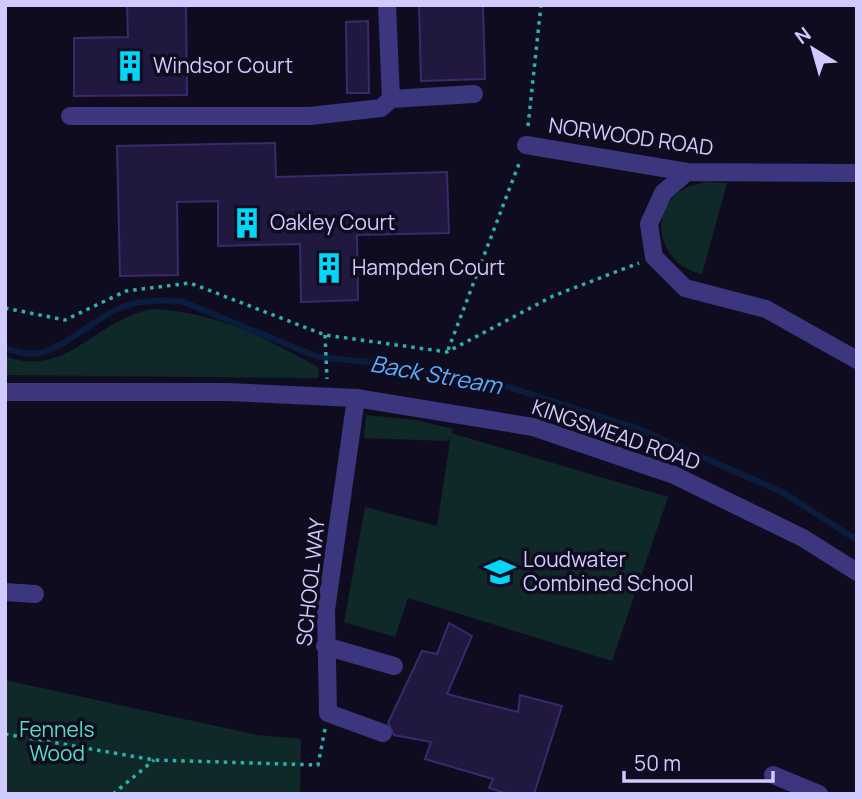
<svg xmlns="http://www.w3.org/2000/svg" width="862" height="799" viewBox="0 0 862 799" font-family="Manrope,sans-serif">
	<rect width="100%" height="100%" fill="#100c1f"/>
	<path fill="#0f2928" d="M706,182L727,183L702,274C660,266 644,211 685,188C691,185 700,184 706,182Z
		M153,309C219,313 261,336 318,367L319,378L5,375V356C67,380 96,318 153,309Z
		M366,415L415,420L453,429L451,433L668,497L612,661L408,598L395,637L344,622L365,507L437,526L451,435L448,441L364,438Z
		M5,680L257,735L301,739L300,794H5Z"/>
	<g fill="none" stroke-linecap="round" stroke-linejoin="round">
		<path stroke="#0a1d3f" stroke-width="6" d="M5,349C13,350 24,354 32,354C61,353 94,318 122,307C140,300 162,300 181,301L318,357L408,366L505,386L636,428L782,492L857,540"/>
	</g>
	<path fill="#211840" stroke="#382a6c" stroke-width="2" d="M127,5H186L187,95L74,96V38L128,37Z
		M419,5H483L485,79L421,81Z
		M368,21L369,93H347L346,22Z
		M275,143L276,177L447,172L449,233L357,235L358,300L301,302L300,244L218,246V201L177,202L178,275L120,276L117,146Z
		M449,623L472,636L447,694L518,712L520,695L562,706L534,794H508L489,788L493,779L425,759L431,742L394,735L388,723L422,651L437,654Z"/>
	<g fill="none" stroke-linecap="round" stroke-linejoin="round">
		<path stroke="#2cb1ac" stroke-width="3.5" stroke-dasharray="3.5 5" stroke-linecap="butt" d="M528,126L541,5
			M5,308L65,320L126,291L190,283L325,335L447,352L553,296L639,263
			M325,335L327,379
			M448,350L520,161
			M5,734L154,760L318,765L325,729
			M113,794L154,760"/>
		<path stroke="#3b367e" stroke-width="18" d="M391,99L474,94
			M70,116H310L381,108L391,99L387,5
			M526,145L687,172L857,173
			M687,172L663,193L649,224L654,257L685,288L766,309L857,360
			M5,392H227L356,398L533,427L674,475L803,538L857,572
			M356,398L326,610L328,713L383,733
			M5,592L35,594
			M325,646L394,666
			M773,775L819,794"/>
	</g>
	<defs>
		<symbol id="building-bare" viewBox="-9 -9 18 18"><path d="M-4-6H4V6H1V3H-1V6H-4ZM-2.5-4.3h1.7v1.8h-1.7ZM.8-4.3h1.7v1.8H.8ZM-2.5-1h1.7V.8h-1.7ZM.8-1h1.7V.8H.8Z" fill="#00d6f5" stroke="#100c1f" stroke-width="2.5" paint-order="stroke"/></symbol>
		<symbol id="school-bare" viewBox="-9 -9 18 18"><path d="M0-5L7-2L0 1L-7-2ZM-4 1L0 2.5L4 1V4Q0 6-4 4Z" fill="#00d6f5" stroke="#100c1f" stroke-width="2.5" paint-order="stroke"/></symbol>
	</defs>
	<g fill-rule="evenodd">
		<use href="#building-bare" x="108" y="44" width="44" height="44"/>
		<use href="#building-bare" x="225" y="201" width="44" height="44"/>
		<use href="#building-bare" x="307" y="246" width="44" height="44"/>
		<use href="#school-bare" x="478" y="550" width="44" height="44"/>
	</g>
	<g text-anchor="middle" stroke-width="7" stroke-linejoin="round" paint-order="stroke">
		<g font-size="21" fill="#d1caff" stroke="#100c1f" text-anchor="start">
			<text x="153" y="73">Windsor Court</text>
			<text x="270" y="230">Oakley Court</text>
			<text x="352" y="275">Hampden Court</text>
			<text x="523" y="567">Loudwater<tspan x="523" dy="24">Combined School</tspan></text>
		</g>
		<g font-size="21" fill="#d1caff" stroke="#100c1f">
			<text transform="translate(631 137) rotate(8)" y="7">NORWOOD ROAD</text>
			<text transform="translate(616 435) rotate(19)" y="7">KINGSMEAD ROAD</text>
			<text transform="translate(311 582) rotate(-84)" y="7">SCHOOL WAY</text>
		</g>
		<g font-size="21" fill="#55dfc0" stroke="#100c1f">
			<text x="57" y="737">Fennels<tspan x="57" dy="24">Wood</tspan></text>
		</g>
		<g font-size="23" font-style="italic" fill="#58aeff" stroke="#100c1f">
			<text transform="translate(436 375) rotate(10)" y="8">Back Stream</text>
		</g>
	</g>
	<rect width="862" height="799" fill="none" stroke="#d1caff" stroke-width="14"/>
	<g transform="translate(813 49) rotate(323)" stroke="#100c1f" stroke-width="5" paint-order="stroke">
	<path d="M0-5L12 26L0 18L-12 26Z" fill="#d1caff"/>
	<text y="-10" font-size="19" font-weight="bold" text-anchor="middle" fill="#d1caff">N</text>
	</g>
	<path d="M624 771v10h149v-10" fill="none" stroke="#d1caff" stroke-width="3.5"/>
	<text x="634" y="771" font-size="21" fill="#d1caff" stroke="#100c1f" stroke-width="5" paint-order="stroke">50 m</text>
</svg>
